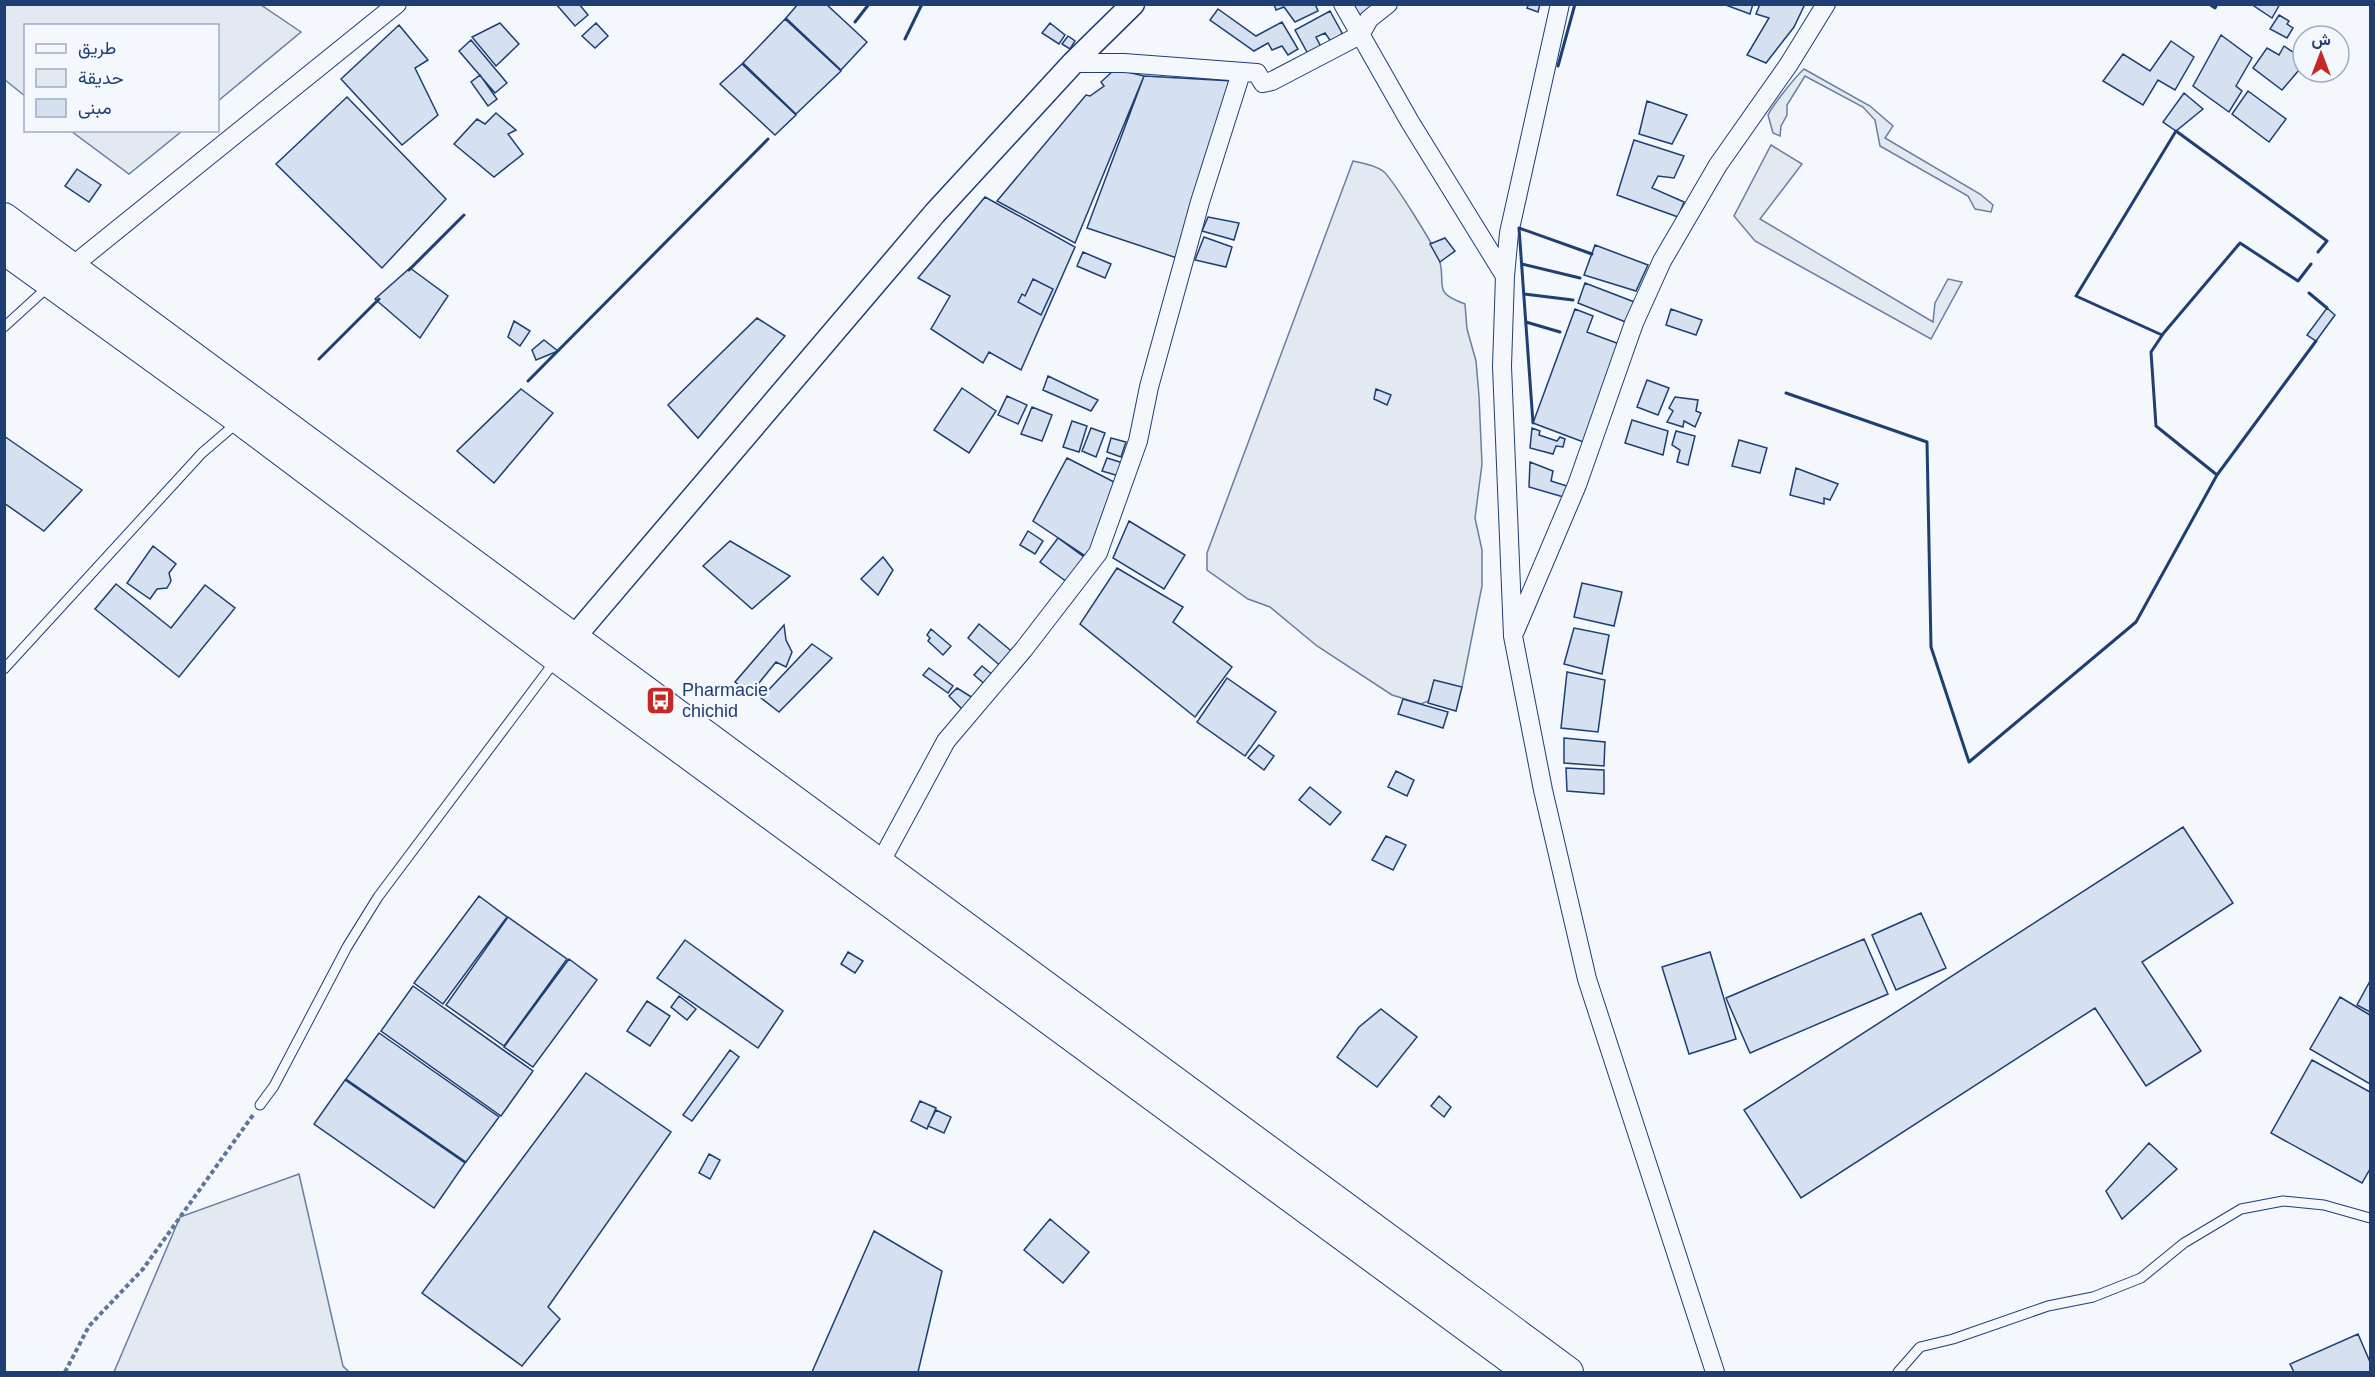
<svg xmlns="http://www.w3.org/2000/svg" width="2375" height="1377" viewBox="0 0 2375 1377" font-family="Arial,Vazirmatn,sans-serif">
	<rect width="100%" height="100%" fill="#f4f7fb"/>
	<path fill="#e3e9f0" stroke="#687fa3" stroke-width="1.5" d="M4,5H261L301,32L218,101V26H26L25,96L5,80Z
		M1804,69L1870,106L1893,126L1885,138L1980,194L1993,205L1991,212L1975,209L1968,196L1880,146L1875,120L1863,107L1805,76L1787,105V115L1781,126L1780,136L1773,133L1768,115C1773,105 1795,77 1804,69Z
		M71,131H182L129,174Z
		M1771,145L1802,164L1760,219L1933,322L1935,303L1948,279L1962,282L1931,339L1755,241L1734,216Z
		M1353,161C1363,163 1375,165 1383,171C1392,178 1438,251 1440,262C1446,287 1432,292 1465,304L1467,329L1476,361L1479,396L1482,464L1475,518L1482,550V586L1462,687L1421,704L1392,695L1317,646L1270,607L1248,599L1207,570V553Z
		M299,1174L343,1366L349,1372H114L180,1217Z"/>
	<path fill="#d5e0f0" stroke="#1d3f73" stroke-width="1.5" d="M556,4H579L588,15L575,26Z
		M798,4H826L867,42L841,70L786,18Z
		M1274,4H1315L1318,11L1295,22L1284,7L1276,10Z
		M1354,4H1371L1373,11L1359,17Z
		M1529,4H1540L1538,12L1527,8Z
		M1723,4H1753L1750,14Z
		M1760,4H1805L1794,27L1766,63L1747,55L1769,18L1756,14Z
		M2251,4H2280L2272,18Z
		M1218,9L1256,36L1282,22L1298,49L1288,55L1282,46L1272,50L1268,43L1254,51L1210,20Z
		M1330,11L1342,33L1334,46L1325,33L1316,37L1321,47L1308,54L1295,30Z
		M2279,15L2289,21L2287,24L2293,28L2287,38L2270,29Z
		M785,19L841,71L796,114L743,63Z
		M500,23L519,44L496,66L472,37Z
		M596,23L608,36L595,48L582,36Z
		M1050,23L1065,35L1059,44L1042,33Z
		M399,25L428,60L415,68L438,115L402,145L341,79Z
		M2221,35L2252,58L2236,86L2242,91L2229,112L2193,86Z
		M1068,36L1075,41L1070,49L1062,44Z
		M471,40L507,83L495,93L459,51Z
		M2171,41L2194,57L2175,90L2158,80L2143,105L2103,81L2123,54L2150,71Z
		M2284,46L2303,59V72H2327L2316,81L2299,70L2282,90L2253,68L2267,48L2279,55Z
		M742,64L796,115L775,135L720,84Z
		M1115,69L1144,76L1075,243L997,201L1086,95L1090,96L1104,86L1101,82Z
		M480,75L497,99L488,106L471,82Z
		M1144,76L1233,81L1177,258L1087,228Z
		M2248,91L2286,119L2269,142L2232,114Z
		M2184,93L2203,109L2176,131L2163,122Z
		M347,97L446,199L382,268L276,164Z
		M1647,101L1687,115L1672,144L1639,134Z
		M496,113L516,130L508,134L523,154L494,177L454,144L477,119L485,124Z
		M1634,140L1684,156L1674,178L1658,176L1652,188L1684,202L1678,217L1617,195Z
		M77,169L101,185L89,202L65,186Z
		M985,197L1075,247L1021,370L989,352L983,363L931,329L950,296L918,278Z
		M1208,217L1239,223L1234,240L1202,231Z
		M1204,237L1232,247L1226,267L1195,260Z
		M1445,238L1455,251L1440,262L1430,244Z
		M1595,245L1648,265L1636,291L1584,275Z
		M1083,252L1111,264L1105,278L1077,266Z
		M410,268L448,296L420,338L375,299Z
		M1033,279L1053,289L1041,315L1018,302L1022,294L1025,296Z
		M1585,283L1637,303L1628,323L1578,303Z
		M2327,308L2335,315L2316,341L2307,335Z
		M1575,309L1593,316L1587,332L1622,345L1586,443L1533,423Z
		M1671,309L1702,320L1696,335L1666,325Z
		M757,318L785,336L698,438L668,405Z
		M514,321L530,331L520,346L508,337Z
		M544,340L558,351L536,360L532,350Z
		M1048,376L1098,400L1091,411L1043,390Z
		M1647,380L1669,388L1658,415L1637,407Z
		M962,388L996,411L969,453L934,430Z
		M521,389L553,413L494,483L457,451Z
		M1376,389L1391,395L1387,405L1374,399Z
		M1007,396L1027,405L1018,424L998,415Z
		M1675,397L1698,400L1696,411L1701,413L1695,427L1684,421L1683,427L1667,422L1673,411L1669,408Z
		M1032,407L1052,415L1042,441L1021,434Z
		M1632,420L1668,431L1663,455L1625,443Z
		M1072,421L1087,426L1079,452L1063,447Z
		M1091,428L1105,433L1096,457L1082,451Z
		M1532,428L1540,431L1539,435L1557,441L1560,437L1565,439L1563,447L1556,446L1553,454L1530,448Z
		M1676,431L1695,436L1688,465L1677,462L1680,450L1672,445Z
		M4,436L82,490L44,531L4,503Z
		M1111,438L1126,442L1121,457L1107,452Z
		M1739,440L1767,448L1760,473L1732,466Z
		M1067,458L1114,482L1097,546L1087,557L1033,521Z
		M1107,458L1126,464L1119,476L1102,471Z
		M1530,462L1553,471L1551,481L1570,487L1567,498L1529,487Z
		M1796,468L1838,484L1830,500L1824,498V504L1790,495Z
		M1129,521L1185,555L1164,589L1113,558Z
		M1028,531L1043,541L1035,554L1020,545Z
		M1058,538L1084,557L1067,582L1040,562Z
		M730,541L790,576L752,609L703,566Z
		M153,546L176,564L169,573L171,581L167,588L157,589L150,599L127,583Z
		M883,557L893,570L878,595L861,579Z
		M1117,568L1183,607L1173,622L1232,667L1195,717L1080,624Z
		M1582,583L1622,592L1614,626L1574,617Z
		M116,584L171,628L205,585L235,608L179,677L95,609Z
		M979,624L1015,654L1003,668L968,638Z
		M784,625L786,640L792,652L786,667L776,662L750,694L735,682Z
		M1574,628L1609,635L1602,674L1564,664Z
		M931,629L951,646L943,655L928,641L930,638L927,635Z
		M812,644L832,658L779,712L761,698Z
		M982,666L994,676L986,685L974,675Z
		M929,668L953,686L948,693L923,675Z
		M1567,672L1605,680L1598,732L1561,728Z
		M1227,678L1276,712L1245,756L1197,722Z
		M1434,680L1462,687L1456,711L1428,703Z
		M957,688L973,698L962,709L949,696Z
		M1403,699L1448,712L1443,728L1398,714Z
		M1564,738L1605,742L1604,766L1564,763Z
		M1259,745L1274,756L1264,770L1248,758Z
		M1566,768L1604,770V794L1567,791Z
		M1396,771L1414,780L1407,796L1388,787Z
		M1310,787L1341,812L1330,825L1299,800Z
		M2183,827L2233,903L2142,962L2201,1051L2146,1086L2095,1008L1801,1198L1744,1110Z
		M1386,836L1406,845L1393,870L1372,860Z
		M479,896L507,917L443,1004L414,983Z
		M1921,913L1946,968L1896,990L1872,935Z
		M508,917L567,959L504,1046L446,1005Z
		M1864,939L1888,994L1750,1053L1726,998Z
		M685,940L783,1011L758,1048L657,978Z
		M848,952L863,961L855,973L841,964Z
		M1710,952L1736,1039L1689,1054L1662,967Z
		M569,959L597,980L533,1067L504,1047Z
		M2370,981V1012L2357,1005Z
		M413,986L533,1071L501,1116L381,1031Z
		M679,996L696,1009L687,1020L671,1007Z
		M2340,997L2370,1015V1084L2310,1049Z
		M647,1001L670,1016L650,1046L627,1031Z
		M1381,1009L1417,1037L1377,1087L1337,1057L1359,1027Z
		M379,1033L499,1117L466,1162L346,1079Z
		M730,1050L739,1057L692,1121L683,1115Z
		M2312,1060L2370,1092V1169L2362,1183L2271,1133Z
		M586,1073L671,1132L548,1307L560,1319L522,1366L422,1293Z
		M345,1080L465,1163L434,1208L314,1124Z
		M1439,1096L1451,1107L1444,1117L1431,1106Z
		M920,1101L936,1108L927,1129L911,1121Z
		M936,1110L951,1117L944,1133L928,1126Z
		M2149,1143L2177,1169L2122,1219L2106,1191Z
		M709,1154L720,1160L710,1179L699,1173Z
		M1050,1219L1089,1252L1063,1283L1024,1250Z
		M874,1231L942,1271L918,1372H812Z
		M2358,1334L2370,1362V1372H2294L2290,1364Z"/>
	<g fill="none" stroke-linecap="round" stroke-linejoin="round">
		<defs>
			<path id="service" d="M4,327L49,286
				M4,669L202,453L238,422
				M260,1105L274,1086L347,947L378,897L555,661
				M1898,1372L1920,1347L1953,1339L2048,1306L2093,1297L2141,1278L2184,1243L2241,1209L2283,1201L2324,1205L2370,1218"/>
			<path id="minor" d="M1343,4L1410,122L1505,276
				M1560,4L1509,233L1505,276L1502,366L1513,636L1543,790L1587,979L1715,1372
				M1073,63H1124L1257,73L1263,83L1272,81L1360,35L1369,19L1388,4
				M71,267L397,4
				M1515,631L1577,485L1634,323L1662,261L1718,165L1789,64L1826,4
				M879,865L946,741L1024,649L1098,553L1138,441L1149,387L1200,202L1241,73"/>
			<path id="tertiary" d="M564,649L935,213L1073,63L1133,4"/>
			<path id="trunk" d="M4,218L1568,1372
				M4,249L241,420L558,658L1529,1372"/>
		</defs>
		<use href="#service" stroke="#1d3f73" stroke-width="11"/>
		<use href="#minor" stroke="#1d3f73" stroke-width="20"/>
		<use href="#tertiary" stroke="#1d3f73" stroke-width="25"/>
		<use href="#trunk" stroke="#1d3f73" stroke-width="32"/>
		<path stroke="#5e769c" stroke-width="4" stroke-dasharray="4.5 3" stroke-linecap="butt" d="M65,1372L89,1326L143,1269L253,1115"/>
		<use href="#service" stroke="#f4f7fb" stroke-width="9"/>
		<use href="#minor" stroke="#f4f7fb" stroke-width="18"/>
		<use href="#tertiary" stroke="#f4f7fb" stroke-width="22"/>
		<use href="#trunk" stroke="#f4f7fb" stroke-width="30"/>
		<path stroke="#1d3f73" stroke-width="3" d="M2209,4L2215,8L2217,4
			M855,22L869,4
			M905,39L922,4
			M1558,66L1575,4
			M1522,264L1580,278
			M2311,264L2298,281L2240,243L2162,335L2076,296L2176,131L2327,241L2318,252
			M409,270L464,215
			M2309,293L2327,308
			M1524,294L1573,300
			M1526,322L1560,332
			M2163,334L2151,352L2156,426L2217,475L2316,341
			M319,359L379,299
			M528,381L768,139
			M1786,393L1927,442L1931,647L1969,762L2136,622L2217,475
			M1533,423L1519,228L1592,254"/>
	</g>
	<defs>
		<symbol id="bus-square" viewBox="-11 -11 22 22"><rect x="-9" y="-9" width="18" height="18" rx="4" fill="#c62828" stroke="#f4f7fb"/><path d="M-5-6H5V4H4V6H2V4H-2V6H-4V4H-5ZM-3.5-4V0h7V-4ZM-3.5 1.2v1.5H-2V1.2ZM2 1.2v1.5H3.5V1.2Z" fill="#fff"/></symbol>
	</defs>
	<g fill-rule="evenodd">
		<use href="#bus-square" x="644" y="684" width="33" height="33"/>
	</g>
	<g text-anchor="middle" stroke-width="4.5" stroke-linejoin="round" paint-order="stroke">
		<g font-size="18" fill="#1d3f73" stroke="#f4f7fb" text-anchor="start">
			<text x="682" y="696">Pharmacie<tspan x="682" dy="21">chichid</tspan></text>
		</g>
	</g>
	<rect width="2375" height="1377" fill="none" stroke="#1d3f73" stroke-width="12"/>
	<rect x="24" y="24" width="195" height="108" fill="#f4f7fb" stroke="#9eadc5" stroke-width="1.5"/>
	<rect x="36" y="44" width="30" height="9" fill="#f4f7fb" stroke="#9eadc5" stroke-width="1.5"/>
	<text x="78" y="54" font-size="18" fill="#1d3f73">طريق</text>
	<rect x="36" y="69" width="30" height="18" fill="#e3e9f0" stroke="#9eadc5" stroke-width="1.5"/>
	<text x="78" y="84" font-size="18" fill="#1d3f73">حديقة</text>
	<rect x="36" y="99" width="30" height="18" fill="#d5e0f0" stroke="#9eadc5" stroke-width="1.5"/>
	<text x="78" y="114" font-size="18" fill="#1d3f73">مبنى</text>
	<g transform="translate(2321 54)"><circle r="28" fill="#f4f7fb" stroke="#9eadc5" stroke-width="1.5"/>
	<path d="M0-4.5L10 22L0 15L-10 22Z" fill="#c62828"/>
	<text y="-9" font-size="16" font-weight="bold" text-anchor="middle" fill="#1d3f73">ش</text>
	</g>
</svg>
